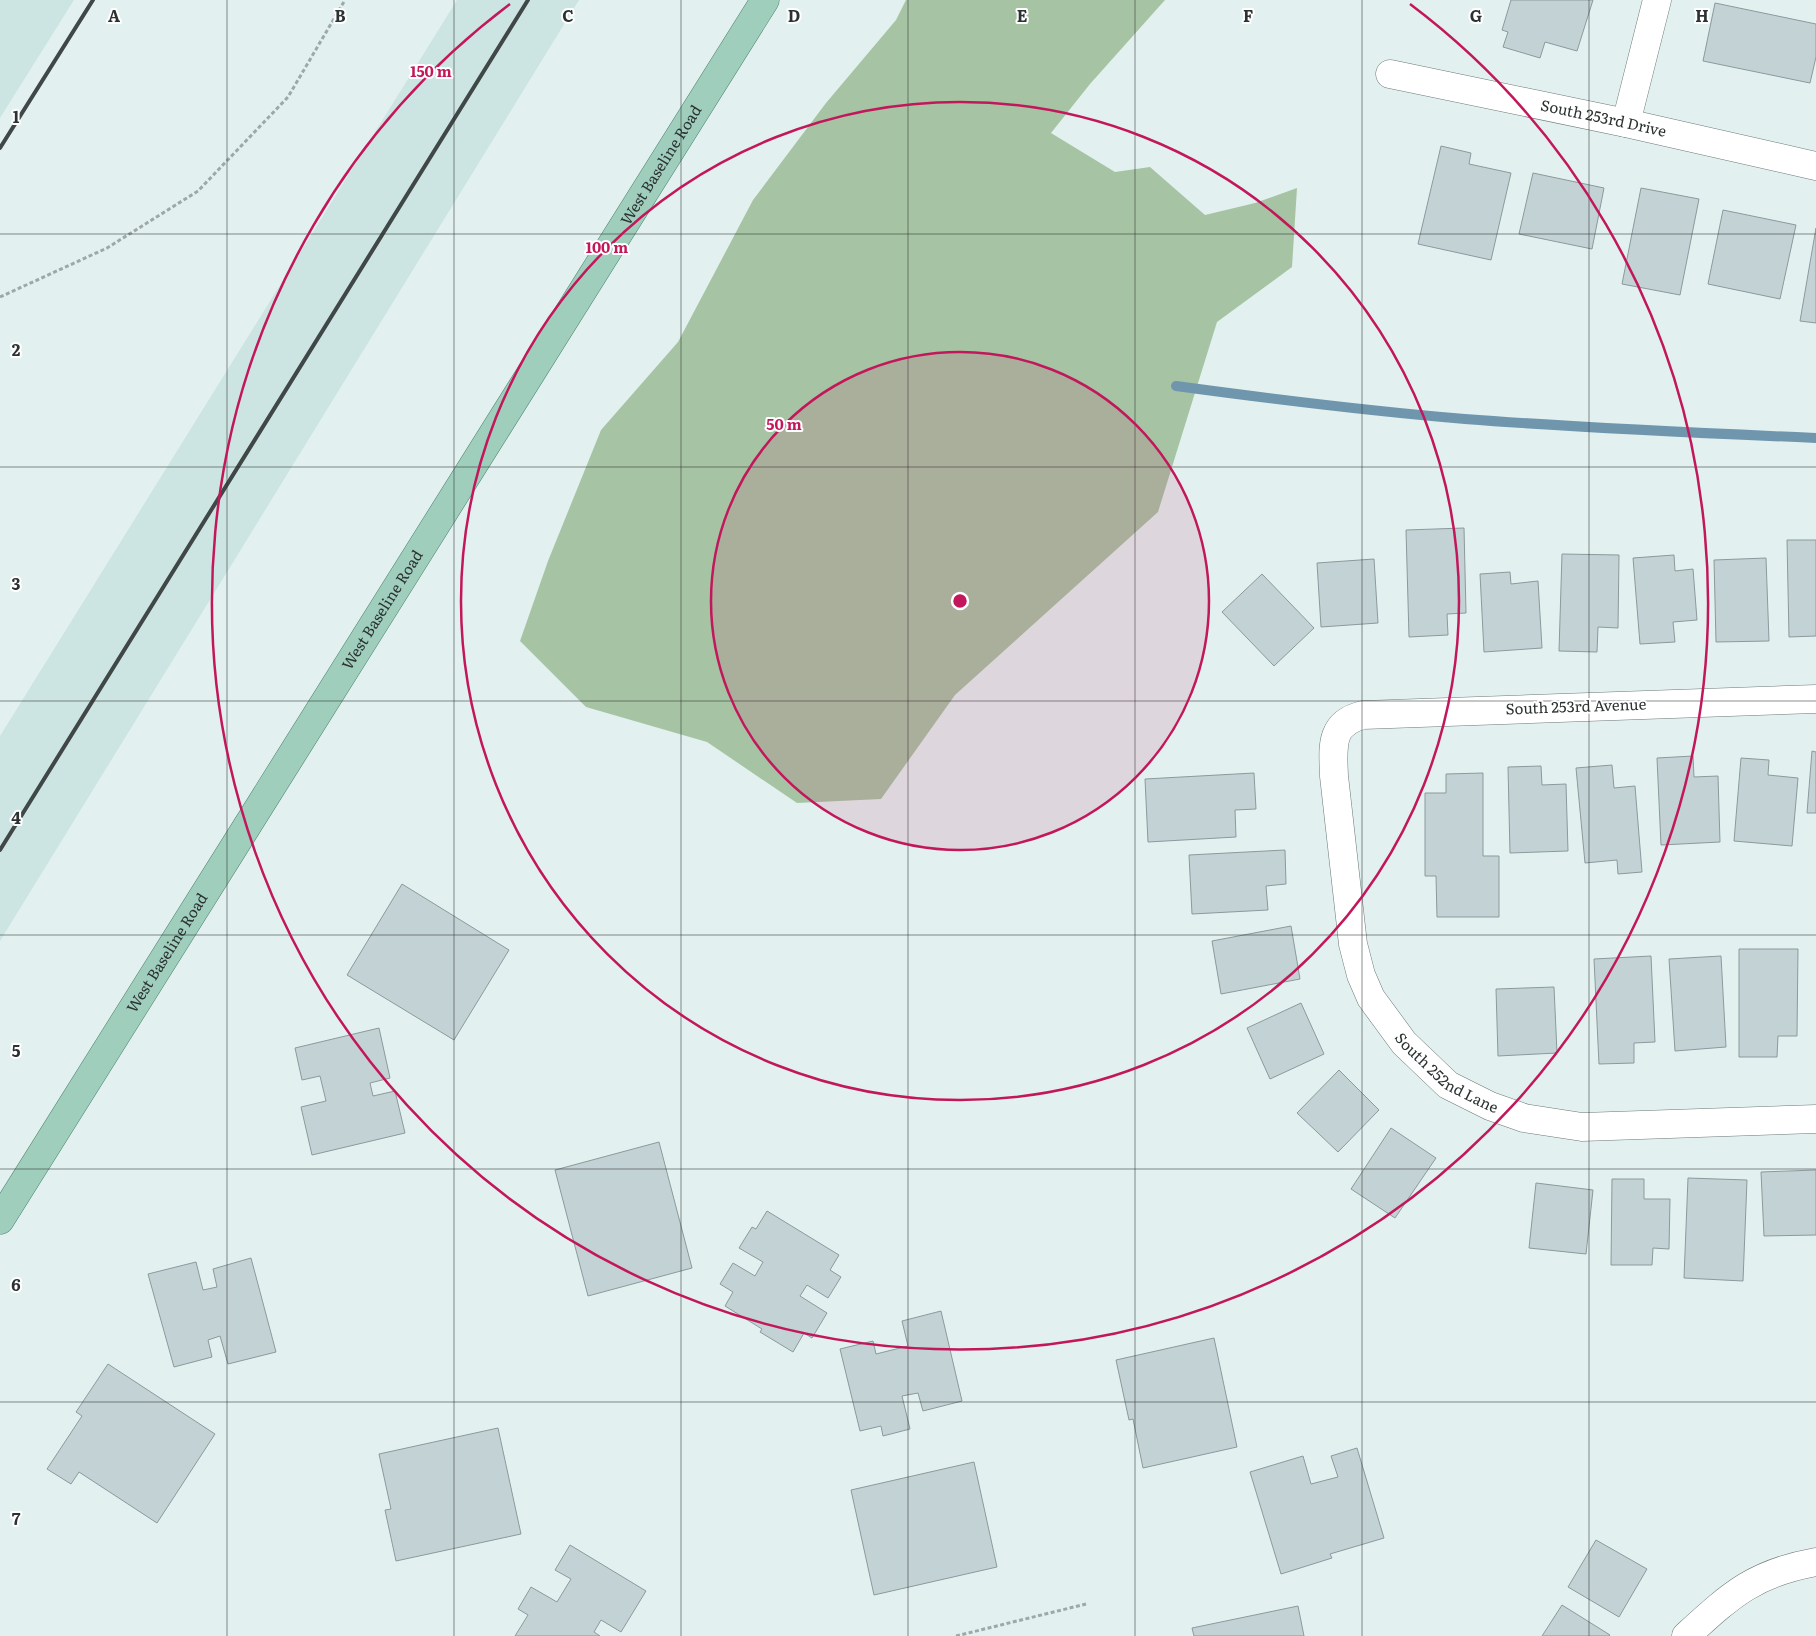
<svg xmlns="http://www.w3.org/2000/svg" width="1816" height="1636" viewBox="0 0 1816 1636" font-family="Literata,serif">
	<rect width="100%" height="100%" fill="#e2f1f0"/>
	<path fill="#cce5e3" d="M0,0H74L0,118Z
		M457,0H579L0,941V736Z"/>
	<path fill="#a6c4a4" d="M906,0H1165L1090,84L1051,133L1115,172L1150,167L1205,215L1255,203L1297,188L1292,267L1217,322L1158,512L955,695L881,799L797,803L707,742L586,707L520,641L548,561L601,430L678,342L753,200L826,103L896,20Z"/>
	<g fill="none" stroke-linecap="round" stroke-linejoin="round">
		<path stroke="#7096ae" stroke-width="10" d="M1176,386C1272,399 1369,411 1465,419C1582,428 1699,433 1816,438"/>
	</g>
	<path fill="#c3d2d5" stroke="#8c999d" d="M1511,0H1593L1577,51L1545,42L1540,58L1503,47L1508,32L1502,30Z
		M1715,3L1816,24V57L1810,83L1703,61Z
		M1441,146L1471,153L1469,164L1511,173L1491,260L1418,244Z
		M1533,173L1604,188L1592,249L1519,234Z
		M1641,188L1699,199L1680,295L1622,284Z
		M1723,210L1796,225L1780,299L1708,284Z
		M1816,228V323L1800,321Z
		M1464,528L1466,613L1447,614L1448,635L1409,637L1406,530Z
		M1787,540H1816V636L1789,637Z
		M1562,554L1619,555L1618,628L1598,627L1597,652L1559,651Z
		M1674,555L1675,571L1693,569L1697,620L1673,622L1675,642L1640,644L1633,558Z
		M1766,558L1769,641L1716,642L1714,560Z
		M1374,559L1378,623L1321,627L1317,563Z
		M1510,572L1511,584L1538,581L1542,648L1484,652L1480,574Z
		M1262,574L1314,628L1274,666L1222,612Z
		M1812,751L1816,752V813H1807Z
		M1693,756L1694,777L1718,776L1720,842L1661,845L1657,758Z
		M1741,758L1769,760L1768,775L1798,778L1792,846L1734,841Z
		M1612,765L1614,788L1635,786L1642,872L1618,874L1617,860L1585,863L1576,768Z
		M1541,766L1542,785L1566,784L1568,851L1510,853L1508,767Z
		M1254,773L1256,809L1235,810L1236,837L1148,842L1145,779Z
		M1483,773V856H1499V917H1437L1436,876H1425V793H1446V774Z
		M1285,850L1286,884L1266,886L1268,910L1192,914L1189,855Z
		M402,884L509,950L454,1040L347,975Z
		M1291,926L1300,979L1221,994L1212,941Z
		M1739,949H1798L1797,1036H1778L1777,1057H1739Z
		M1651,956L1655,1042L1634,1043V1063L1599,1064L1594,959Z
		M1721,956L1726,1047L1675,1051L1669,959Z
		M1554,987L1557,1053L1498,1056L1496,989Z
		M1301,1003L1324,1054L1270,1079L1247,1028Z
		M379,1028L390,1078L370,1083L373,1096L395,1091L405,1133L312,1155L301,1107L326,1101L320,1076L302,1080L295,1048Z
		M1339,1070L1379,1110L1338,1152L1297,1113Z
		M1391,1128L1436,1158L1395,1218L1351,1189Z
		M659,1142L692,1268L588,1296L555,1170Z
		M1816,1170V1235L1764,1236L1761,1172Z
		M1688,1178L1747,1180L1743,1281L1684,1278Z
		M1612,1179H1644V1199H1670L1669,1249L1653,1248L1652,1265H1611Z
		M1536,1183L1593,1190L1586,1254L1529,1248Z
		M767,1211L839,1255L830,1270L841,1277L828,1298L807,1285L800,1296L827,1313L812,1338L804,1333L793,1352L760,1332L762,1329L725,1306L733,1292L720,1284L733,1263L755,1276L763,1262L739,1248L752,1227L756,1229Z
		M251,1258L276,1352L228,1364L220,1336L208,1340L212,1357L174,1367L148,1274L196,1262L203,1290L217,1287L213,1269Z
		M941,1311L962,1401L923,1411L918,1393L902,1396L910,1429L883,1436L881,1426L860,1431L840,1349L873,1341L876,1354L908,1346L902,1321Z
		M1214,1338L1237,1447L1143,1468L1133,1419L1129,1420L1116,1360Z
		M108,1364L215,1434L157,1523L79,1472L71,1484L47,1469L82,1416L76,1412Z
		M498,1428L521,1534L396,1561L385,1510L391,1509L379,1454Z
		M1357,1448L1384,1538L1330,1554L1332,1558L1281,1574L1250,1472L1303,1456L1311,1484L1338,1477L1331,1456Z
		M974,1462L997,1567L874,1595L851,1490Z
		M1596,1540L1647,1569L1619,1617L1568,1587Z
		M570,1545L646,1591L621,1632L601,1620L594,1632L600,1636H515L528,1615L518,1609L531,1587L557,1602L571,1579L555,1570Z
		M1562,1605L1610,1635L1609,1636H1542Z
		M1298,1606L1304,1636H1194L1192,1628Z"/>
	<g fill="none" stroke-linecap="round" stroke-linejoin="round">
		<defs>
			<g id="minor">
				<path id="s1" d="M1390,74L1626,123L1816,166"/>
				<path d="M1626,123L1657,0"/>
				<path id="s2" d="M1816,699L1363,715C1329,723 1333,748 1334,776L1353,944L1361,975L1371,998L1404,1043L1448,1085L1490,1106L1524,1118L1582,1127L1816,1119"/>
				<path d="M1686,1636C1731,1595 1754,1573 1816,1562"/>
			</g>
			<g id="major">
				<path id="s3" d="M0,1220L765,0"/>
			</g>
		</defs>
		<use href="#minor" stroke="#6c7978" stroke-width="29"/>
		<use href="#major" stroke="#4d826e" stroke-width="29"/>
		<path stroke="#9da9a8" stroke-width="3" stroke-dasharray="4 2.5" stroke-linecap="butt" d="M0,297L107,248L198,191L288,97L345,0
			M956,1636L1086,1604"/>
		<use href="#minor" stroke="#fff" stroke-width="28"/>
		<use href="#major" stroke="#9fcebc" stroke-width="28"/>
		<path stroke="#404747" stroke-width="4" d="M0,148L93,0
			M0,850L528,0"/>
	</g>
	<path fill="none" stroke="#2c3232" stroke-width="1" stroke-opacity="0.55" d="M227,0V1636M454,0V1636M681,0V1636M908,0V1636M1135,0V1636M1362,0V1636M1589,0V1636M0,234H1816M0,467H1816M0,701H1816M0,935H1816M0,1169H1816M0,1402H1816"/>
	<circle cx="960" cy="601" r="249" fill="#c2185b" fill-opacity=".12"/>
	<g fill="none" stroke="#c2185b" stroke-width="2.5">
		<circle cx="960" cy="601" r="249"/>
		<circle cx="960" cy="601" r="499"/>
		<path d="M1410 4A748 748 0 1 1 510 4"/>
	</g>
	<g text-anchor="middle" stroke-width="4" stroke-linejoin="round" paint-order="stroke">
		<g font-size="15" fill="#2c3232" stroke="#fff">
			<text dy="5" stroke="none"><textPath href="#s1" startOffset="218">South 253rd Drive</textPath></text>
			<text dy="5" stroke="none"><textPath href="#s3" startOffset="1245">West Baseline Road</textPath></text>
			<text dy="5" stroke="none"><textPath href="#s3" startOffset="720">West Baseline Road</textPath></text>
			<text transform="translate(1576 707) rotate(-2)" y="5">South 253rd Avenue</text>
			<text dy="5" stroke="none"><textPath href="#s3" startOffset="315">West Baseline Road</textPath></text>
			<text dy="5" stroke="none"><textPath href="#s2" startOffset="864">South 252nd Lane</textPath></text>
		</g>
	</g>
	<g font-size="16" text-anchor="middle" font-weight="bold" fill="#2c3232" stroke="#fff" stroke-width="4" stroke-linejoin="round" paint-order="stroke">
		<text x="114" y="22">A</text>
		<text x="340" y="22">B</text>
		<text x="568" y="22">C</text>
		<text x="794" y="22">D</text>
		<text x="1022" y="22">E</text>
		<text x="1248" y="22">F</text>
		<text x="1476" y="22">G</text>
		<text x="1702" y="22">H</text>
		<text x="16" y="123">1</text>
		<text x="16" y="356">2</text>
		<text x="16" y="590">3</text>
		<text x="16" y="824">4</text>
		<text x="16" y="1057">5</text>
		<text x="16" y="1291">6</text>
		<text x="16" y="1525">7</text>
	</g>
	<circle cx="960" cy="601" r="8" fill="#c2185b" stroke="#fff" stroke-width="2.5"/>
	<g font-size="15" text-anchor="middle" font-weight="bold" fill="#c2185b" stroke="#fff" stroke-width="4" stroke-linejoin="round" paint-order="stroke">
		<text x="431" y="77">150 m</text>
		<text x="607" y="253">100 m</text>
		<text x="784" y="430">50 m</text>
	</g>
</svg>
